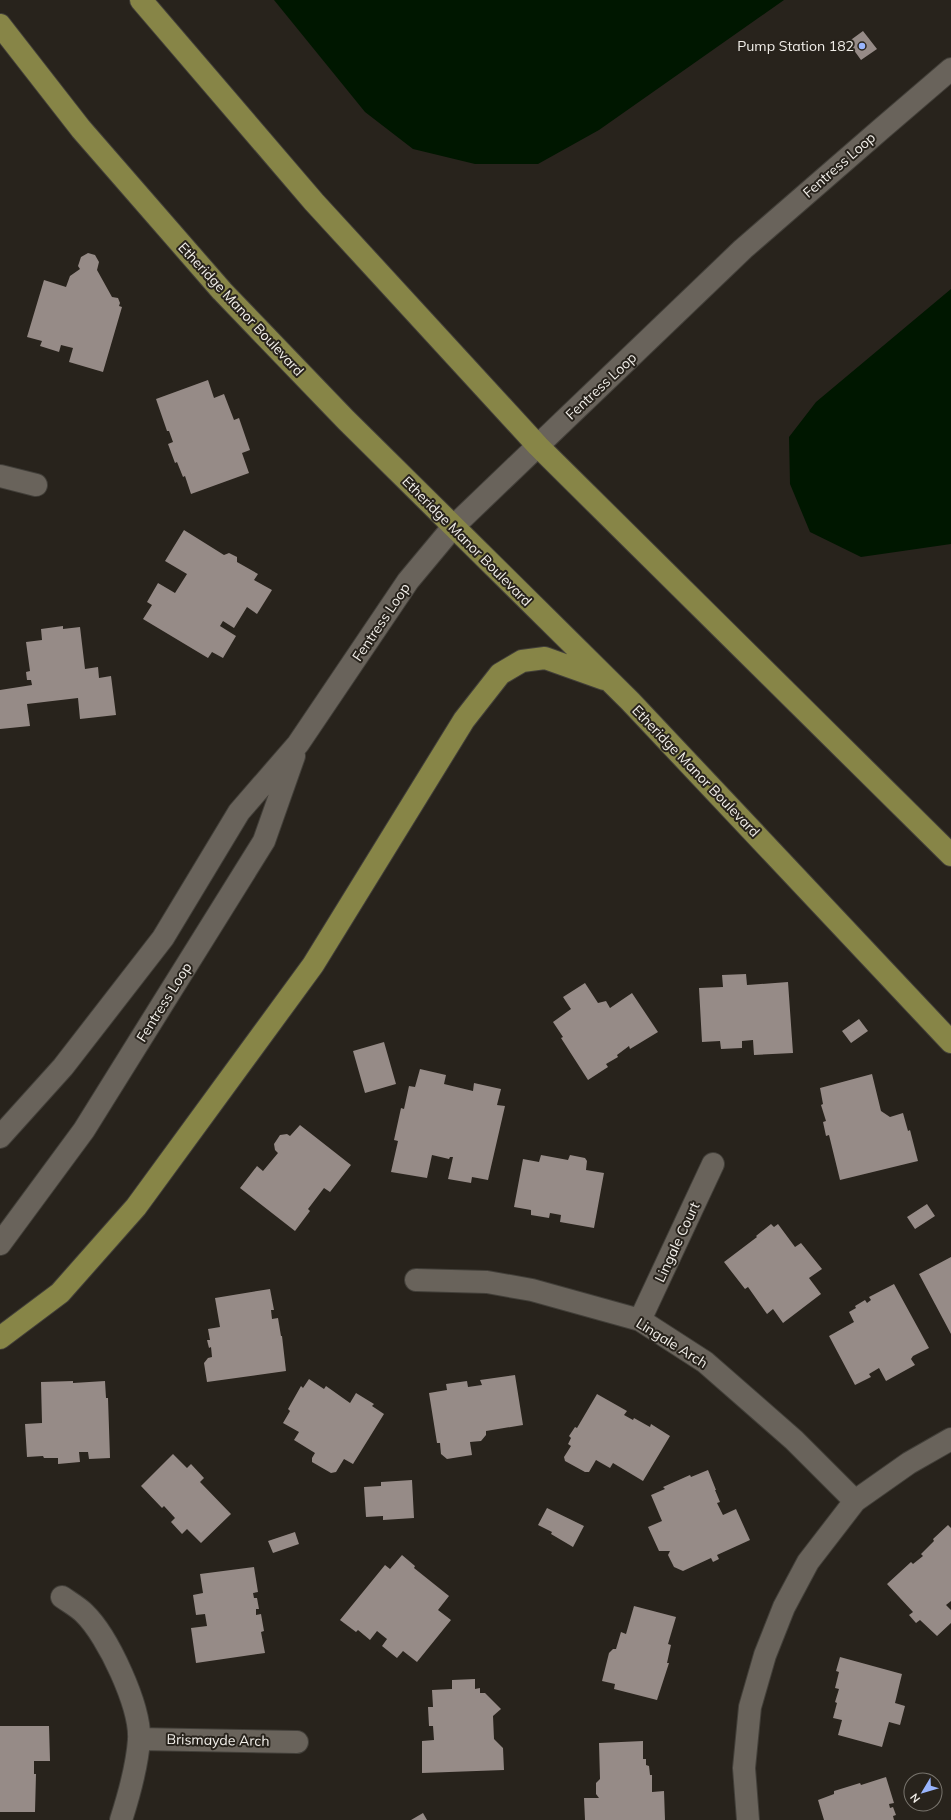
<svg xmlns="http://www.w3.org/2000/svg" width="951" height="1820" viewBox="0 0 951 1820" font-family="Mulish,sans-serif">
	<rect width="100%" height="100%" fill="#28231c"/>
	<path fill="#001700" d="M274,0H784L599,130L538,164H475L413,149L365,112Z
		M951,289V544L861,557L810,532L790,484L789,437L816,402Z"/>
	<path fill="#968b87" d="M863,31L877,49L861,60L848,42Z
		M88,253L95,255L99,262L97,270L112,297L118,298L120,303L119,306L122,307L103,372L69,362L73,348L61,345L59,352L40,346L42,341L27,337L44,280L66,287L70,276L80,269L78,266L81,257Z
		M208,380L214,398L224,394L234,420L239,418L250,450L242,453L249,473L191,494L185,476L183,477L177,462L175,463L168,444L173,442L169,431H167L156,399Z
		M184,530L224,555L229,553L237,557V562L258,574L254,580L272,590L257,614L247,607L234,628L223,621L220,626L236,636L223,658L212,652L208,658L143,619L152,605L147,602L158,583L175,593L187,574L165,561Z
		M63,626V629L80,627L85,669L98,667L99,678L111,676L116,715L80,719L78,698L27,704L30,726L0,729V690L32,685L31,680H27L26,672L30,671L26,642L42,640L41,629Z
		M746,974L747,985L788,982L793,1053L754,1055L753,1040L742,1041V1048L721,1049L720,1041L702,1042L699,988L723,987L722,975Z
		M585,983L598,1003L606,1001L610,1008L632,993L658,1032L630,1049L629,1046L617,1055L618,1057L606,1064L608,1067L588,1080L561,1038L563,1037L553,1022L571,1009L563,997Z
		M859,1019L868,1031L851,1043L842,1031Z
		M384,1042L396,1084L365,1093L353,1051Z
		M420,1069L446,1075L444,1084L473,1091L474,1083L501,1089L497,1105L505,1106L488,1180L472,1177L471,1183L448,1179L453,1157H450L449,1159L432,1155L427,1178L391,1172L398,1141L394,1140L401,1108L404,1109L409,1086L415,1087Z
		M872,1074L881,1111L890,1117L903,1113L908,1131L910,1130L918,1161L840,1180L829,1135L826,1136L823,1122L826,1121L821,1105L823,1104L820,1088Z
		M300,1125L351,1165L330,1192L324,1188L308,1209L310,1211L295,1231L240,1188L257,1166L263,1171L278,1153L275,1150L274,1144L280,1135L287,1134L290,1136Z
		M541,1155L568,1160L570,1155L585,1158L587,1161L586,1170L604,1173L594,1228L560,1222L561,1215L550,1213L549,1218L531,1215V1210L514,1207L523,1159L539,1162Z
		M927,1204L935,1216L915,1229L907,1217Z
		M771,1224L774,1227L778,1224L795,1247L801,1243L822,1269L809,1278L821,1294L783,1323L773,1309L767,1314L748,1287L745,1289L724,1262L757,1237L756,1236Z
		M951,1257V1334L919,1274Z
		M894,1284L929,1348L913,1356L911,1359L915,1365L886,1381L879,1368L869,1374L871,1377L855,1385L829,1336L854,1322L849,1312L856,1308L855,1306L865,1300L867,1303L871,1300L869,1297Z
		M270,1289L274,1310H271L272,1319L278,1318L281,1336H282L286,1371L207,1382L204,1363L208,1358L212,1357L211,1347L209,1348L207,1340H210L208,1329L220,1327L215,1298Z
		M515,1375L523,1425L486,1431V1435L481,1441L470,1442L472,1455L447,1459L441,1454L440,1443H437L429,1393L447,1390L446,1384L467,1381L468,1387L482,1385L480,1380Z
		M309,1379L324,1389L326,1386L350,1403L356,1393L374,1404L372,1406L384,1414L353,1464L344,1459L336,1472L331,1473L312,1462V1458L315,1453L294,1440L299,1432L283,1423L290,1411L288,1409L301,1386L303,1388Z
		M73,1381V1383L105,1381L106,1398H108L110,1458L89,1459L88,1452H79L80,1462L58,1464V1458H44L43,1456L27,1457L25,1424L42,1423L41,1382Z
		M597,1394L627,1411L624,1415L633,1420L634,1418L650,1427L651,1424L670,1436L643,1481L613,1463L610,1468L596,1460L589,1472H585L565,1461L564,1457L571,1446L568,1444L571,1438L569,1436L575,1427L577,1428Z
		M173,1454L187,1468L191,1464L204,1478L200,1482L231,1514L201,1543L187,1529L182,1534L171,1522L175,1518L164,1506L162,1508L141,1486Z
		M708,1470L716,1490H715L720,1502L717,1503L723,1515L736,1509L750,1540L717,1555L719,1559L713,1562L711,1558L683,1571L674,1567L668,1555L670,1551H659L648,1527L662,1521L651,1495L665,1489L663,1487L690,1475L691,1477Z
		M412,1480L414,1518L383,1520V1516L366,1517L364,1487L381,1486V1482Z
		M547,1508L584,1526L573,1547L551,1534L552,1532L538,1525Z
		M948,1525L951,1528V1601L946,1605L951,1610V1623L937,1636L920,1620L916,1623L909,1615L913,1612L887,1584L911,1562L913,1564L923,1556L921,1554L934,1541L933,1539Z
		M295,1532L299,1544L273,1553L268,1541Z
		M402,1555L415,1566L414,1568L449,1596L438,1610L451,1620L417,1662L403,1651L397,1658L382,1646L387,1639L377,1631L370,1640L358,1630L356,1632L340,1620L385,1565L390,1569Z
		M254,1567L258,1592L253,1593L254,1598H257L259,1609H256V1615L261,1614L264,1631L261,1632L265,1653L196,1663L191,1628L207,1626L205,1614L196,1615L193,1595L203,1593L200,1574Z
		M634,1606L676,1617L668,1644L671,1645L667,1663H669L657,1700L614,1689L615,1684L602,1681L609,1653L613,1649H616L621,1632L626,1634Z
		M840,1657L902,1674L895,1703L905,1706L900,1725L889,1722L882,1747L838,1735L842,1720L833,1718L837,1703L835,1702L839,1689L835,1688L839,1672L836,1671Z
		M475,1679V1689L480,1688V1693H485L501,1709L493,1716L494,1739L503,1748L504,1770L422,1773V1741L434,1740L433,1726H429L428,1707H433L432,1690L452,1689V1680Z
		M0,1726H49L50,1761H34V1774H36L35,1812H0Z
		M643,1741V1759H646V1765L649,1766L650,1775H652V1792L664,1791L665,1820H585L584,1798H599L596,1794V1783L600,1779L599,1743Z
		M886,1777L894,1803L889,1804L890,1808L893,1807L896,1815L893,1816L894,1820H824L818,1800L834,1794V1791L860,1783L861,1785Z
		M423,1813L427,1820H411Z"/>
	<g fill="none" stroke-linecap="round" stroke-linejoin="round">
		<defs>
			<path id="minor" d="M0,476L36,485
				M0,1137L63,1067L163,938L239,812L298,744L408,581L453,527L743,249L880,130L951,69
				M0,1244L84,1130L264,841L294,756
				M416,1280L487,1282L532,1290L640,1320L705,1362L794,1440L855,1501
				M640,1320L713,1164
				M62,1597C69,1602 78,1607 84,1613C108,1636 141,1707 139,1740C137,1767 129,1795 121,1820
				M139,1739L297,1742
				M748,1820L744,1768L750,1707L765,1655L784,1607L808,1562L855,1501L909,1463L951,1439"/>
			<path id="major" d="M141,0L314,202L538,446L951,855
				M0,25L81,129L222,291L346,420L630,701L951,1042
				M0,1338L60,1293L136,1207L313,965L464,720L500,674L522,661L545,658L604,679"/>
		</defs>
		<use href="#minor" stroke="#423f39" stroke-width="24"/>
		<use href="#major" stroke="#423f39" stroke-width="24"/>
		<use href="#minor" stroke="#69635b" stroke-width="22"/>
		<use href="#major" stroke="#878547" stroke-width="22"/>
	</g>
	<circle fill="#99b5fd" stroke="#28231c" stroke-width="1.5" cx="862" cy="46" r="4"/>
	<g text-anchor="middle" stroke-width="4" stroke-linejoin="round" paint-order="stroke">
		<g font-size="14" fill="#f2efea" stroke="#28231c" text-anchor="end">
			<text x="854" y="51">Pump Station 182</text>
		</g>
		<g font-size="14" fill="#f2efea" stroke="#28231c">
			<text transform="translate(839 165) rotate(-41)" y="5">Fentress Loop</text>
			<text transform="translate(241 309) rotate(47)" y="5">Etheridge Manor Boulevard</text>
			<text transform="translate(601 386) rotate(-43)" y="5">Fentress Loop</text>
			<text transform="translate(467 541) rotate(45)" y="5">Etheridge Manor Boulevard</text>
			<text transform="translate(381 622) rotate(-56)" y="5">Fentress Loop</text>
			<text transform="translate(696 771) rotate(46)" y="5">Etheridge Manor Boulevard</text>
			<text transform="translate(164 1002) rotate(-58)" y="5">Fentress Loop</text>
			<text transform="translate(677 1242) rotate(-65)" y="5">Lingale Court</text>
			<text transform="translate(672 1343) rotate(32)" y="5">Lingale Arch</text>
			<text transform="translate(218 1740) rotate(1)" y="5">Brismayde Arch</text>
		</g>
	</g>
	<g transform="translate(923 1792) rotate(232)"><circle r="19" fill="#28231c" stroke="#79756e"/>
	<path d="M0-3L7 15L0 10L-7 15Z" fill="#99b5fd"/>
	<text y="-6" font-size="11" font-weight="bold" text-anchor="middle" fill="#f2efea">N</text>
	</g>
</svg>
